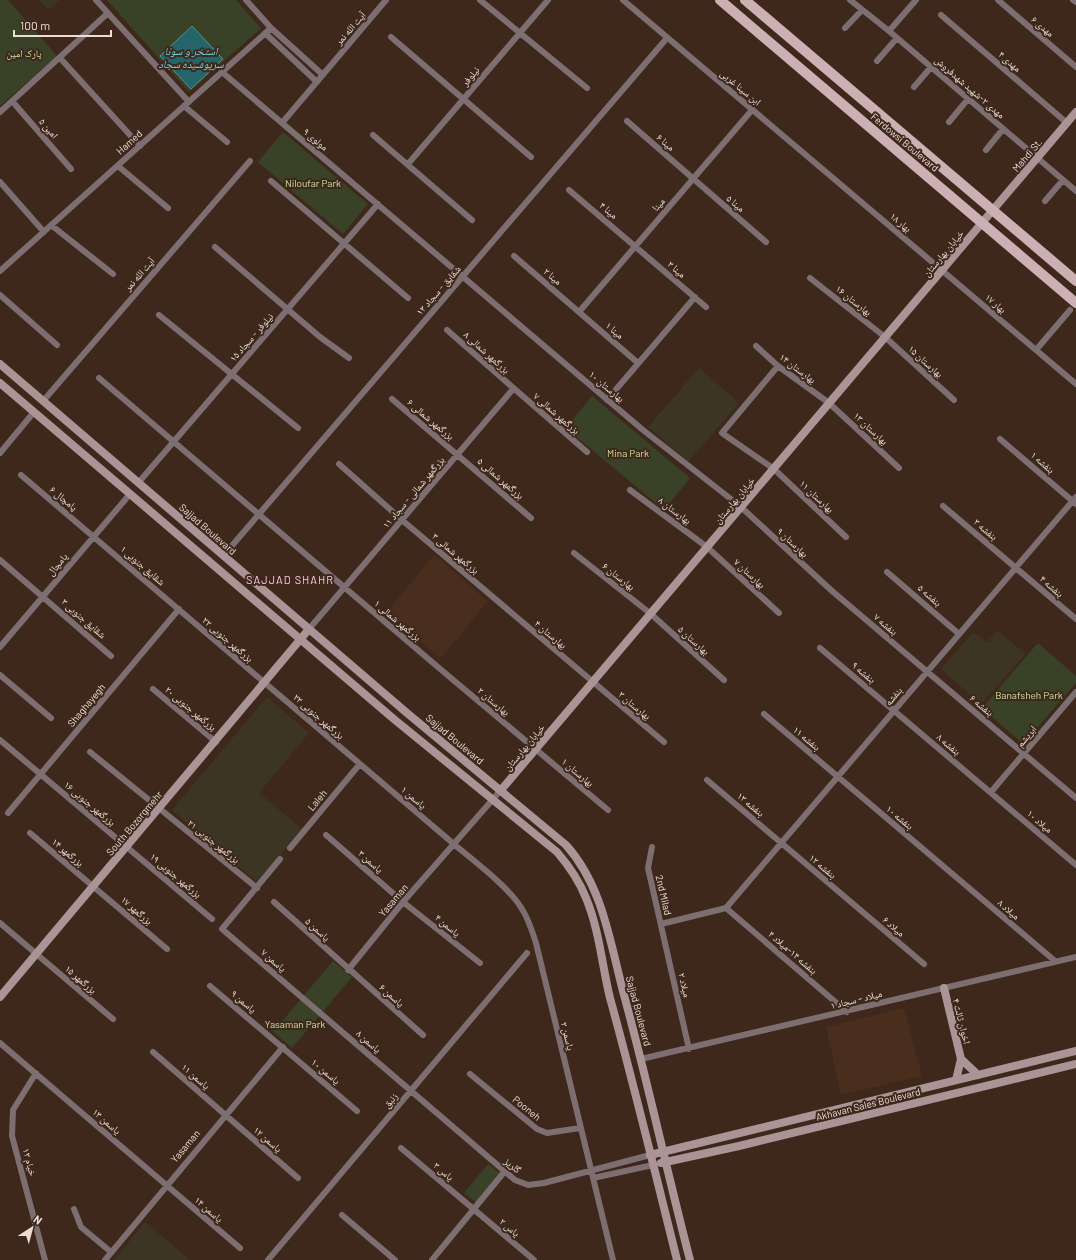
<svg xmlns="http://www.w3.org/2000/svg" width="1076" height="1260" viewBox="0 0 1076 1260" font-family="Barlow,'Noto Naskh Arabic',sans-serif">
	<rect width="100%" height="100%" fill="#3e281c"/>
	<path fill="#492d1d" d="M434,555L488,601L443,656L439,657L386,613Z
		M904,1008L922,1076L841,1095L826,1027Z"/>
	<path fill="#3c3524" d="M39,0H60L48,10Z
		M699,368L739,403L688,462L648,427Z
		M998,631L1026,654L981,704L941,669L973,632L987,642Z
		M267,697L309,733L259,793L302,829L257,882L172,810Z
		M145,1222L190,1260H114Z"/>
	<path fill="#394227" d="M0,0H8L57,56L0,106Z
		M107,0H236L261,28L189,92Z
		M283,132L368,204L343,234L258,162Z
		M592,396L690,478L664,510L566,428Z
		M1038,643L1076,676V683L1023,744L982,708Z
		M333,961L352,977L292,1048L273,1032Z
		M488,1164L502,1175L478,1204L464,1193Z"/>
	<path fill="#25656a" stroke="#61898a" d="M192,26L223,59L191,89L160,56Z"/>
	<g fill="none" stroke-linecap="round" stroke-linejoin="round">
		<path stroke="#7d6f71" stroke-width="6" d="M96,0L189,102
			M246,0L271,28L323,75
			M480,0L587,88
			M623,0L1076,384
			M850,0L889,31L1076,191
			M998,0L1076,67
			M1073,0L1076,2
			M941,15L1067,123
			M845,28L862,10
			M889,31L916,0
			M265,33L317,82
			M391,37L531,157
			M60,58L140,146
			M877,61L897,38
			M222,72L643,430L741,507L832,591L1076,798
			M914,87L931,67
			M12,101L71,169
			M184,106L227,142
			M0,112L108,13
			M627,121L766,242
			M949,122L968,99
			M282,123L386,0
			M373,135L472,220
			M986,150L1003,129
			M408,164L548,0
			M118,166L168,208
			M271,181L408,298
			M0,182L44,232
			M569,190L706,307
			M1045,201L1063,180
			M51,225L113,274
			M215,247L320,337L349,358
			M514,256L638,363
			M0,271L271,28
			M810,278L885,337L954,400
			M0,295L57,345
			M579,312L752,110
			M159,315L298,428
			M447,330L587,452
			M756,346L778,366L829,403L899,468
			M1036,350L1070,310
			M778,366L722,433L774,469L846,537
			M99,378L439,668L608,810
			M392,399L531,518
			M44,400L250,161
			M607,400L695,297
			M1000,439L1076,504
			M0,453L34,412
			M339,464L402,520L664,742
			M21,475L455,845C475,862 509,887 522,909C529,920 532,931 536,943L613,1260
			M139,482L378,204
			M630,490L707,547L779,613
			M943,506L1076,619
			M574,553L651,614L724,680
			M224,555L667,38
			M0,560L111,656
			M887,572L959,634
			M309,629L513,389
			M0,647L130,494
			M820,648L1076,865
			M0,675L51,718
			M153,689L216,742
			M764,714L1055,961
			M0,740L212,919
			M90,752L257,888
			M707,780L924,964
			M991,792L1076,692
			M8,813L179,609
			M30,833L167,949
			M326,835L403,902L480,963
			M652,847L648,868L689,1049
			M290,848L359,765
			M280,859L222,929L515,1180L528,1185L544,1183L650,1155
			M274,902L423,1035
			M726,908L1076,497
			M726,908L847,1012
			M0,923L113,1019
			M661,924L726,908
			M348,970L403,902L501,790
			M210,986L357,1111
			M0,1043L240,1248
			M153,1052L298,1178
			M641,1059L1076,957
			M36,1073L13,1110L12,1136L45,1260
			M470,1074L537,1129L547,1133L580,1128
			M401,1148L534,1260
			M593,1178L653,1165
			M74,1209L81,1227L111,1252
			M342,1215L395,1260
			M105,1260L283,1047
			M268,1260L527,953
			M432,1260L505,1171"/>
		<path stroke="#aa9496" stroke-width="8" d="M0,364L407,713L566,845C603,886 610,943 624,995C648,1083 667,1172 690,1260
			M0,383L395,720L557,852C569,866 579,880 586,898C599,929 602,965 610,998C634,1085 655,1172 677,1260
			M501,790L1076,112
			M944,988L961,1059L956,1080
			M0,997L309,629
			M961,1059L978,1075
			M650,1155L1076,1051
			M661,1163L739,1146L1076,1064"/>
		<path stroke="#ccb0b3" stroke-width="10" d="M720,0L1076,303
			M745,0L1076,281"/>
	</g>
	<g text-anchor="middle" stroke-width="4" stroke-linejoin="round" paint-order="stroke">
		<g font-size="10" fill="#ecdcd5" stroke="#3e281c">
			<text transform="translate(1043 26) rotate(40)" y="4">مهدی ۶</text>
			<text transform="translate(350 28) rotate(-49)" y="4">آیت الله نمر</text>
			<text transform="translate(1010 61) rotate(41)" y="4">مهدی ۴</text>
			<text transform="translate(470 76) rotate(-50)" y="4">نیلوفر</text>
			<text transform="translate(741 87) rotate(40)" y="4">ابن سینا غربی</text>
			<text transform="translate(970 87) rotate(41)" y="4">مهدی ۲-شهید شهدفروش</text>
			<text transform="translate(49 128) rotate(49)" y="4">امین ۵</text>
			<text transform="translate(316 139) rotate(40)" y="4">مولوی ۹</text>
			<text transform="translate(129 142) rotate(-42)" y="4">Hamed</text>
			<text transform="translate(666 142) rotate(41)" y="4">مینا ۶</text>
			<text transform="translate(905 142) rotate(40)" y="4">Ferdowsi Boulevard</text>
			<text transform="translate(1027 155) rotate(-50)" y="4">Mahdi St.</text>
			<text transform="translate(736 203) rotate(41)" y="4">مینا ۵</text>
			<text transform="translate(658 204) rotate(-49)" y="4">مینا</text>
			<text transform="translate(609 210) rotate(41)" y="4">مینا ۴</text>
			<text transform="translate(901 222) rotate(40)" y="4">بهار ۱۸</text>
			<text transform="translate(943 253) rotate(-50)" y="4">خیابان بهارستان</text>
			<text transform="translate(677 269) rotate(41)" y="4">مینا ۳</text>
			<text transform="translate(139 274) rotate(-49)" y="4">آیت الله نمر</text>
			<text transform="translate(553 276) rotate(41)" y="4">مینا ۲</text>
			<text transform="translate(438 290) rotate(-49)" y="4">شقایق - سجاد ۱۳</text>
			<text transform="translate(854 300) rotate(38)" y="4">بهارستان ۱۶</text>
			<text transform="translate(996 303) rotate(41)" y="4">بهار ۱۷</text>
			<text transform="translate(615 330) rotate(41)" y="4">مینا ۱</text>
			<text transform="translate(251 337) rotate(-49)" y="4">نیلوفر - سجاد ۱۵</text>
			<text transform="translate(487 352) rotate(42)" y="4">بزرگمهر شمالی ۸</text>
			<text transform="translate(926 361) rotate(42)" y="4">بهارستان ۱۵</text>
			<text transform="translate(798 368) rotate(37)" y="4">بهارستان ۱۴</text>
			<text transform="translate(607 386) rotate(40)" y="4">بهارستان ۱۰</text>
			<text transform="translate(557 413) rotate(41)" y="4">بزرگمهر شمالی ۷</text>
			<text transform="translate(431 419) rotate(40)" y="4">بزرگمهر شمالی ۶</text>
			<text transform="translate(871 428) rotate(43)" y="4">بهارستان ۱۳</text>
			<text transform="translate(1043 462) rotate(41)" y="4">بنفشه ۱</text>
			<text transform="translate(501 478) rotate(41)" y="4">بزرگمهر شمالی ۵</text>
			<text transform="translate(413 492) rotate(-50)" y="4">بزرگمهر شمالی - سجاد ۱۱</text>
			<text transform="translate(817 496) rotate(43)" y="4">بهارستان ۱۱</text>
			<text transform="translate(64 498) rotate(40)" y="4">پامچال ۶</text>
			<text transform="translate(734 500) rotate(-50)" y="4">خیابان بهارستان</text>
			<text transform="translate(675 510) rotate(37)" y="4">بهارستان ۸</text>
			<text transform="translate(208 529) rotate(41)" y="4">Sajjad Boulevard</text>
			<text transform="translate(986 529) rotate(40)" y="4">بنفشه ۳</text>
			<text transform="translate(793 542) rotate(43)" y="4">بهارستان ۹</text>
			<text transform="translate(456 553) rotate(40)" y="4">بزرگمهر شمالی ۳</text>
			<text transform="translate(57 564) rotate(-50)" y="4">پامچال</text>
			<text transform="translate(143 565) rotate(41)" y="4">شقایق جنوبی ۱</text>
			<text transform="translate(750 573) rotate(43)" y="4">بهارستان ۷</text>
			<text transform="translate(619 576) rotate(38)" y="4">بهارستان ۶</text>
			<text transform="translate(1052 586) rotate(41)" y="4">بنفشه ۴</text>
			<text transform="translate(930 595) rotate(41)" y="4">بنفشه ۵</text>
			<text transform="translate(84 618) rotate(41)" y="4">شقایق جنوبی ۳</text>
			<text transform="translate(398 620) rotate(40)" y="4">بزرگمهر شمالی ۱</text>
			<text transform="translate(886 624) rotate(40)" y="4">بنفشه ۷</text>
			<text transform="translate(551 634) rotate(40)" y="4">بهارستان ۴</text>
			<text transform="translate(228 639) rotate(41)" y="4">بزرگمهر جنوبی ۲۲</text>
			<text transform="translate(694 640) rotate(42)" y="4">بهارستان ۵</text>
			<text transform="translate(864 672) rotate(40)" y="4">بنفشه ۹</text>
			<text transform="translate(893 696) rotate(-50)" y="4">بنفشه</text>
			<text transform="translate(494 701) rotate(40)" y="4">بهارستان ۲</text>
			<text transform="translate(86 705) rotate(-50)" y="4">Shaghayegh</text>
			<text transform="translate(635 705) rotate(40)" y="4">بهارستان ۳</text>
			<text transform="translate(982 705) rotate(40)" y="4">بنفشه ۶</text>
			<text transform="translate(191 708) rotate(40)" y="4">بزرگمهر جنوبی ۲۰</text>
			<text transform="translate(319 716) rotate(41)" y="4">بزرگمهر جنوبی ۲۳</text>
			<text transform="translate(1026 736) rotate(-50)" y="4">ابریشم</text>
			<text transform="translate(807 738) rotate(40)" y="4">بنفشه ۱۱</text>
			<text transform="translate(455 739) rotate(40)" y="4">Sajjad Boulevard</text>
			<text transform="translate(949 744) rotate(40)" y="4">بنفشه ۸</text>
			<text transform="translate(524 747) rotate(-50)" y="4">خیابان بهارستان</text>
			<text transform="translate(578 772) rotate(40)" y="4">بهارستان ۱</text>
			<text transform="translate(414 797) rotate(40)" y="4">یاسمن ۱</text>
			<text transform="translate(317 800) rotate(-50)" y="4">Laleh</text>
			<text transform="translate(90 803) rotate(40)" y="4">بزرگمهر جنوبی ۱۶</text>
			<text transform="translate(751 804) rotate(40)" y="4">بنفشه ۱۳</text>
			<text transform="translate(900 817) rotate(40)" y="4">بنفشه ۱۰</text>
			<text transform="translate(1040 821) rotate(40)" y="4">میلاد ۱۰</text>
			<text transform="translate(134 823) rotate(-50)" y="4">South Bozorgmehr</text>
			<text transform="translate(214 841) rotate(39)" y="4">بزرگمهر جنوبی ۲۱</text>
			<text transform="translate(68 852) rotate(40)" y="4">بزرگمهر ۱۴</text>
			<text transform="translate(371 861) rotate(41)" y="4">یاسمن ۳</text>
			<text transform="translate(823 866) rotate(40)" y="4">بنفشه ۱۲</text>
			<text transform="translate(176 875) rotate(40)" y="4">بزرگمهر جنوبی ۱۹</text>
			<text transform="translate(664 895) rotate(77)" y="4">2nd Milad</text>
			<text transform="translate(393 900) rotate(-50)" y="4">Yasaman</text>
			<text transform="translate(1009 909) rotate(40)" y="4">میلاد ۸</text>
			<text transform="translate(137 910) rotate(41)" y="4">بزرگمهر ۱۷</text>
			<text transform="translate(448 925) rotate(39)" y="4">یاسمن ۴</text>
			<text transform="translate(894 926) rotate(40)" y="4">میلاد ۶</text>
			<text transform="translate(318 929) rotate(42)" y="4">یاسمن ۵</text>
			<text transform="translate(793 952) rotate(41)" y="4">بنفشه ۱۴-میلاد ۴</text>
			<text transform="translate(274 960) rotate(41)" y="4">یاسمن ۷</text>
			<text transform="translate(81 979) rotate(41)" y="4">بزرگمهر ۱۵</text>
			<text transform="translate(685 985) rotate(77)" y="4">میلاد ۲</text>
			<text transform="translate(392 995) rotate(41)" y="4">یاسمن ۶</text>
			<text transform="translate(856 999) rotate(-14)" y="4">میلاد - سجاد ۱</text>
			<text transform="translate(244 1001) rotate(40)" y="4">یاسمن ۹</text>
			<text transform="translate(639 1011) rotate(75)" y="4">Sajjad Boulevard</text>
			<text transform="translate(962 1021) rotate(76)" y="4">اخوان ثالث ۴</text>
			<text transform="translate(568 1036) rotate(76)" y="4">یاسمن ۲</text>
			<text transform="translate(369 1041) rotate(41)" y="4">یاسمن ۸</text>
			<text transform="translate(326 1071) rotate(40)" y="4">یاسمن ۱۰</text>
			<text transform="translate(196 1076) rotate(41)" y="4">یاسمن ۱۱</text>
			<text transform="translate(390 1100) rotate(-50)" y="4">زنبق</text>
			<text transform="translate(868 1104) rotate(-14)" y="4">Akhavan Sales Boulevard</text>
			<text transform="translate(527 1108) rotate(39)" y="4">Pooneh</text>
			<text transform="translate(107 1121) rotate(41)" y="4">یاسمن ۱۳</text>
			<text transform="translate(268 1139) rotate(41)" y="4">یاسمن ۱۲</text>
			<text transform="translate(185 1146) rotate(-50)" y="4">Yasaman</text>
			<text transform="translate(30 1162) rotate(75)" y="4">خیام ۱۲</text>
			<text transform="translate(513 1165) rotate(39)" y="4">گلریز</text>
			<text transform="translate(444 1171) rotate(40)" y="4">یاس ۳</text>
			<text transform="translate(209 1209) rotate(41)" y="4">یاسمن ۱۴</text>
			<text transform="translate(510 1227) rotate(40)" y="4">یاس ۲</text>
		</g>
		<g font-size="10" fill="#cae19c" stroke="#3e281c">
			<text x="24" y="57">پارک امین</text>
			<text x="313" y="187">Niloufar Park</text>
			<text x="628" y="457">Mina Park</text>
			<text x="1029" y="699">Banafsheh Park</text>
			<text x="295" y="1028">Yasaman Park</text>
		</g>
		<g font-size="11" font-style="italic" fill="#72d6de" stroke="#3e281c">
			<text x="191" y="55">استخر و سونا<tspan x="191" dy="13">سرپوشیده سجاد</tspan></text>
		</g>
		<g font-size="11" letter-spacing="1" fill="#fdc3e5" stroke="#3e281c">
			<text x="290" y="584">SAJJAD SHAHR</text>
		</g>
	</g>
	<g transform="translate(32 1228) rotate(36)" stroke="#3e281c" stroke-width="3" paint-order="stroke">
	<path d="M0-3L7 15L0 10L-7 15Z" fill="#ecdcd5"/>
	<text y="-6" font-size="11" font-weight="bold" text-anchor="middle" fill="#ecdcd5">N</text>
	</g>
	<path d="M14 30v6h97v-6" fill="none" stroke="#ecdcd5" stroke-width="2"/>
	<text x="20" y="30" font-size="12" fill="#ecdcd5" stroke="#3e281c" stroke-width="3" paint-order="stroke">100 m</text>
</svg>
